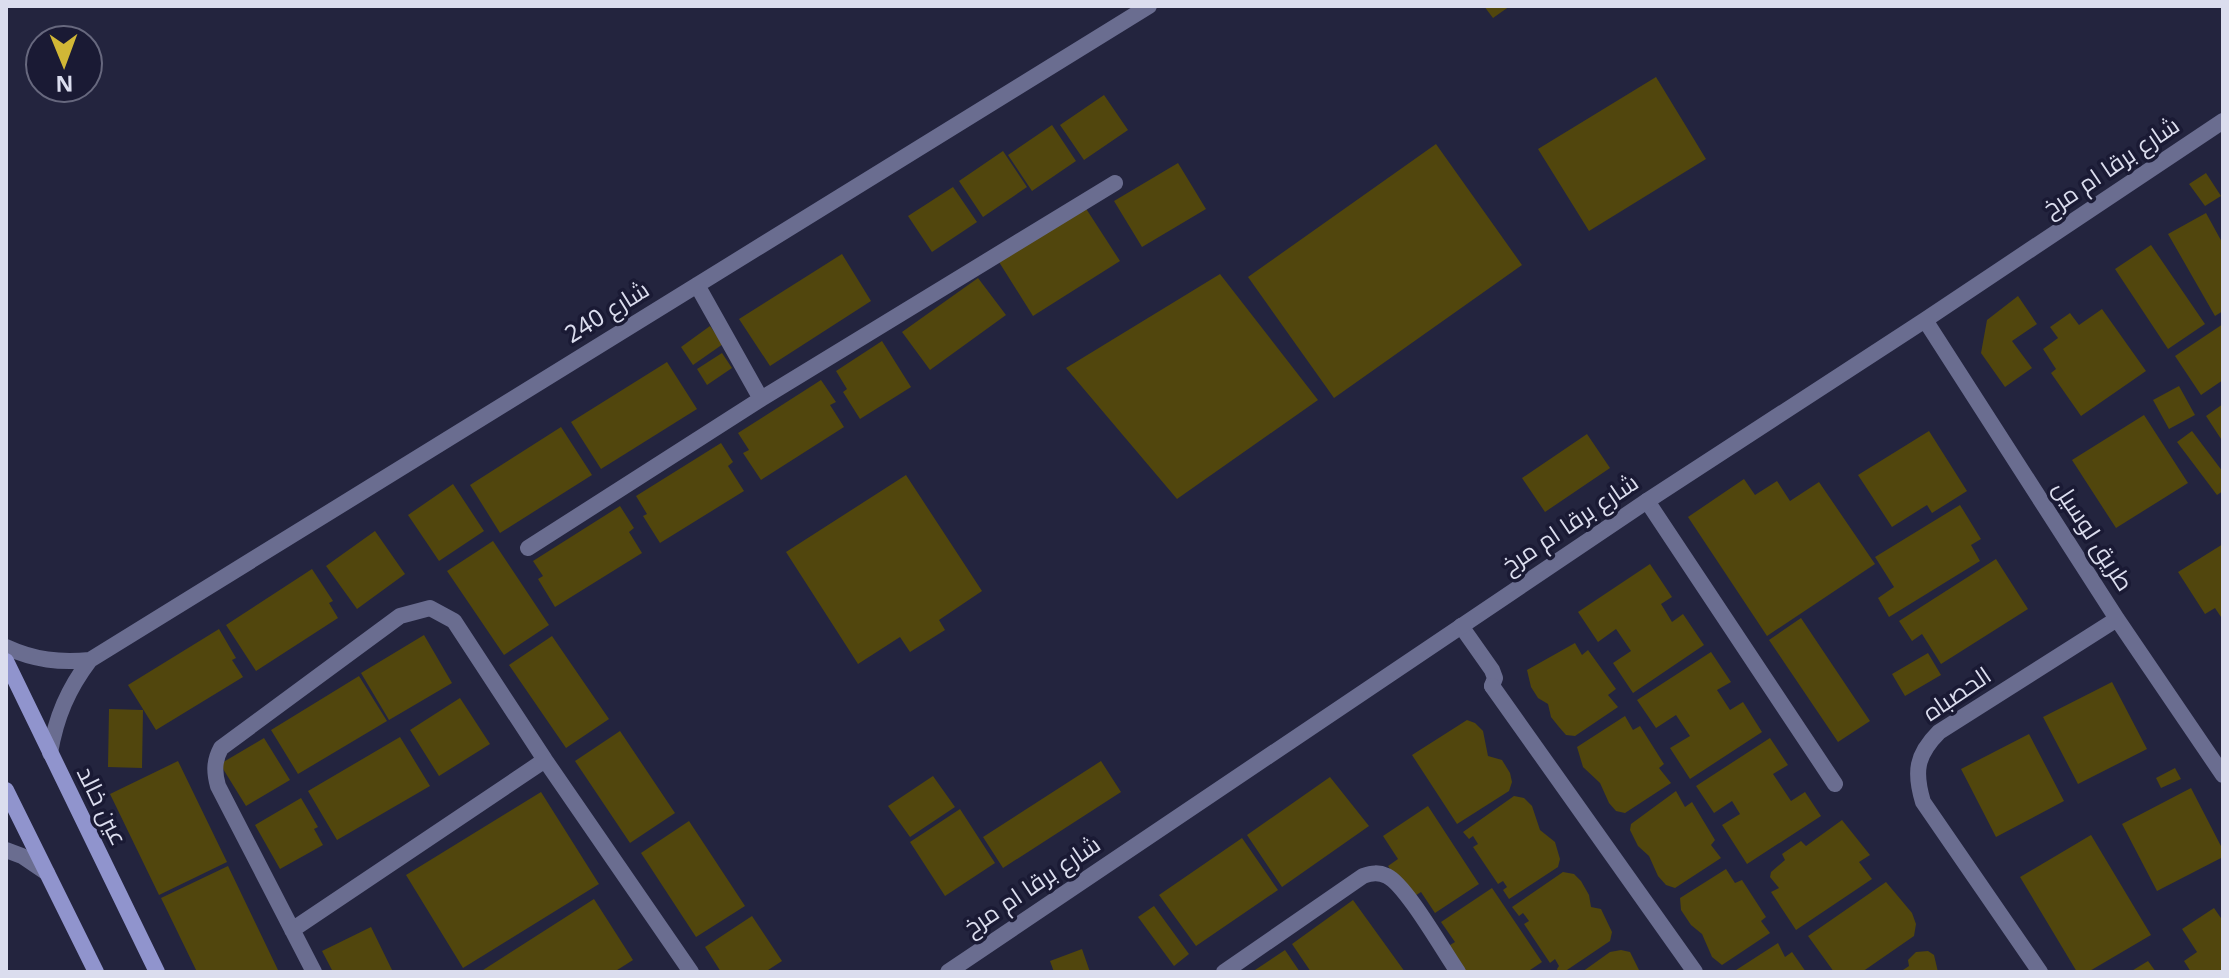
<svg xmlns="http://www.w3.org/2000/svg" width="2229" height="978" viewBox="0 0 2229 978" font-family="'Noto Sans',Cairo,sans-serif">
	<rect width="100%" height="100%" fill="#23243e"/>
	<path fill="#51460d" d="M1484,6H1510L1493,18Z
		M1656,77L1706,159L1589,231L1538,149Z
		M1104,95L1128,130L1084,160L1060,125Z
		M1052,125L1076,161L1032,191L1008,155Z
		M1436,144L1522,265L1334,398L1248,277Z
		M1003,151L1027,187L983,217L959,181Z
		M1178,163L1206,209L1142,247L1114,201Z
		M2206,173L2221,196L2205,206L2189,184Z
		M953,187L977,222L932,252L908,216Z
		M1085,207L1120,261L1033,316L999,262Z
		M2206,213L2223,244V311L2215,316L2168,234Z
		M2151,245L2205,324L2168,349L2115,269Z
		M842,254L871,301L770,366L739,319Z
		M1220,274L1318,400L1177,499L1066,368Z
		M978,278L1006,315L930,370L902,332Z
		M2018,296L2037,324L2012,341L2032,368L2005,387L1981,353L1987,320Z
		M2102,309L2146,371L2081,416L2051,373L2056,369L2043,349L2058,338L2050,327L2070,313L2079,325Z
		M2223,324V380L2201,395L2175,356Z
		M710,326L723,344L693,365L681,347Z
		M882,341L911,387L860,419L843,392L847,389L836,371Z
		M722,353L732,368L707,385L697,369Z
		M667,362L697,409L601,469L571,422Z
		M821,380L836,402L830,405L844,427L761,480L743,453L749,450L738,433Z
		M2179,386L2195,415L2169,429L2153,400Z
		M2223,404V442L2206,416Z
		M2144,415L2188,483L2116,528L2072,460Z
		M561,427L592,475L500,533L470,485Z
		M1929,431L1967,491L1932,513L1927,505L1892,527L1858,475Z
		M2192,431L2223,472V491L2217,495L2177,442Z
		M1587,434L1610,468L1545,512L1522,478Z
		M721,443L733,462L728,466L744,491L660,543L643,516L647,514L636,496Z
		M906,475L982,591L939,620L945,630L910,652L900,637L858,664L786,552Z
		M1744,479L1755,495L1777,481L1790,501L1819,482L1875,564L1767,636L1688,517Z
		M453,484L484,531L439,561L408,515Z
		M1960,505L1981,539L1971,545L1980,561L1889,617L1878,598L1894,587L1875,557Z
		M620,506L634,528L629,532L642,553L555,607L538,579L543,576L533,561Z
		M375,531L405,574L357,609L326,566Z
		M493,541L549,625L504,655L447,571Z
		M2223,544V620L2215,608L2205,614L2178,572Z
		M1996,559L2028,609L1941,664L1922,634L1912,641L1899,621Z
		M1650,564L1672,597L1661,604L1672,622L1683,614L1704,645L1633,693L1613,663L1631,651L1616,629L1598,642L1578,612Z
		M312,569L333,601L329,603L338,618L256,671L226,625Z
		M1801,618L1870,721L1838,742L1769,640Z
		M219,629L236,658L232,660L243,677L156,730L128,685Z
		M424,635L452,683L389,720L361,673Z
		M552,636L609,719L566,748L509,665Z
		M1575,643L1582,655L1588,650L1616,689L1608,695L1618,707L1575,736L1566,735L1559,727L1551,717L1548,704L1538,698L1531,687L1527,670Z
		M1711,652L1731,682L1717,690L1730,710L1743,702L1762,732L1690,779L1670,748L1690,736L1676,715L1656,728L1637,700Z
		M1928,653L1941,675L1905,696L1892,674Z
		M359,676L387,721L298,774L271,730Z
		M2112,682L2147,749L2078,784L2043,717Z
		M460,698L490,744L439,776L410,730Z
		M109,709L143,710L142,768L108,767Z
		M1625,716L1633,730L1640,726L1664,764L1659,768L1671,783L1625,813L1616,811L1609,803L1600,783L1583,767L1577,747Z
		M1467,720L1475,723L1483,731L1488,756L1502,760L1510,773L1512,782L1509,791L1457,824L1412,755Z
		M620,731L675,813L630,843L575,761Z
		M2029,734L2064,801L1996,837L1961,769Z
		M400,737L430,786L337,840L308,791Z
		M264,738L290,780L246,806L220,764Z
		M1770,738L1788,765L1773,774L1791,801L1805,792L1821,816L1747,864L1722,825L1740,814L1732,801L1714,813L1696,786Z
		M178,761L227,862L159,895L110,794Z
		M1101,761L1121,792L1003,868L983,837Z
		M2175,768L2181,779L2161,788L2156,778Z
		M933,776L955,807L910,837L888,806Z
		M1330,777L1369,826L1282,887L1247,835Z
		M2191,788L2223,850V857L2157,891L2122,824Z
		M1676,791L1685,807L1692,802L1715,840L1711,845L1721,858L1675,888L1666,885L1658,876L1649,856L1638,846L1630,830L1631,824Z
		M541,792L599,884L463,968L406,875Z
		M1514,796L1524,798L1532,806L1540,830L1555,842L1560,859L1558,867L1509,899L1503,890L1507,887L1503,881L1498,884L1473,847L1478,844L1473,836L1469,839L1463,832Z
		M301,798L318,827L314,829L323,845L280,869L255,825Z
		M1428,806L1479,884L1435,913L1421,892L1410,899L1388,866L1398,859L1383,836Z
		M960,809L995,863L945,896L910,842Z
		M1842,820L1870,855L1859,862L1872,879L1796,930L1771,892L1779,888L1770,877L1771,872L1785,860L1782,854L1801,841L1806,846Z
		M689,821L745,906L696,937L641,853Z
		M2091,835L2151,935L2088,972H2077L2020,877Z
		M1242,838L1278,890L1196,946L1159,895Z
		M228,866L278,970L275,972H197L161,898Z
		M1726,869L1735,883L1742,880L1766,917L1761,921L1770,933L1722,965L1712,957L1702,934L1691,925L1681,910L1680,898Z
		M1563,872L1574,874L1581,881L1589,895L1591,907L1601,909L1612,932L1610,941L1564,972H1558L1557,969L1559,966L1555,959L1550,963L1524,924L1529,921L1523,913L1519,916L1512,907Z
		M1886,882L1912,913L1916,924L1914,936L1862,972H1834L1808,936Z
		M1492,888L1542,962L1527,972H1460L1445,948L1455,942L1441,922Z
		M594,899L633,960L614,972H480Z
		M1353,900L1405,972H1311L1292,944Z
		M1154,906L1189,954L1174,966L1138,917Z
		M2214,908L2223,921V972H2191L2184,961L2197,952L2182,929Z
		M752,916L782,961L765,972H721L705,947Z
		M371,927L393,972H333L322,951Z
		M1778,943L1785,957L1792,952L1806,972H1733Z
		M1082,949L1090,972H1054L1050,961Z
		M1285,950L1300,972H1252Z
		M1621,950L1630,952L1640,972H1582L1610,952Z
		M1928,951L1934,955L1938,972H1900L1909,966L1908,960L1916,952Z
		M2148,961L2156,972H2130Z"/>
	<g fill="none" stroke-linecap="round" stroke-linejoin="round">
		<path stroke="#6a6d90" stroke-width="16" d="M1647,501L1835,784
			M1461,626L1492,670L1495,678L1492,686
			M292,930L545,760
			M314,972L218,786C214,772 214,761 221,748L400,616L430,608L454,621L545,760L691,972
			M1224,972L1363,876C1372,873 1378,872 1387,876C1406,885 1444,952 1458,972"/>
		<path stroke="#6a6d90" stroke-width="16" d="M697,285L761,399L1115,183
			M1925,320L2117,619L2223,775
			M528,548L761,399
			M6,647C34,660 60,663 90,660
			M1492,686L1695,972
			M50,753C56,717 68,689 90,660L1149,6
			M6,850L22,856L47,873
			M948,972L1647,501L1925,320L2223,121
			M2040,972L1923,802C1914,772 1916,755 1939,732L2117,619"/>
		<path stroke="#9094cd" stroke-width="16" d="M6,661L157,972
			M6,790L96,972"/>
	</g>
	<g text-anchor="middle" stroke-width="7" stroke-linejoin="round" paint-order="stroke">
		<g font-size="24" fill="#dbddee" stroke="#1a1a34">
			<text transform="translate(2111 167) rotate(-34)" y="8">شارع برقا ام مرخ</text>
			<text transform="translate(607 312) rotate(-32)" y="8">شارع 240</text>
			<text transform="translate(1570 524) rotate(-34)" y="8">شارع برقا ام مرخ</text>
			<text transform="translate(2093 536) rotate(57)" y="8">طريق لوسيل</text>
			<text transform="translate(1957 694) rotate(-34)" y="8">الحصباه</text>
			<text transform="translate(102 806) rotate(64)" y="8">عين خالد</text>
			<text transform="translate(1032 886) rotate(-34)" y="8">شارع برقا ام مرخ</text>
		</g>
	</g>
	<rect width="2229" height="978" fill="none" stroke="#dbddee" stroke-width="16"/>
	<g transform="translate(64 64) rotate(179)"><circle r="38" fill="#1a1a34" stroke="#67687e" stroke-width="2"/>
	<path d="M0-6L14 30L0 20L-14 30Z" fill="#d1b736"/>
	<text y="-12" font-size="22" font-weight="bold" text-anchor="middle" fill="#dbddee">N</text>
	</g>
</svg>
